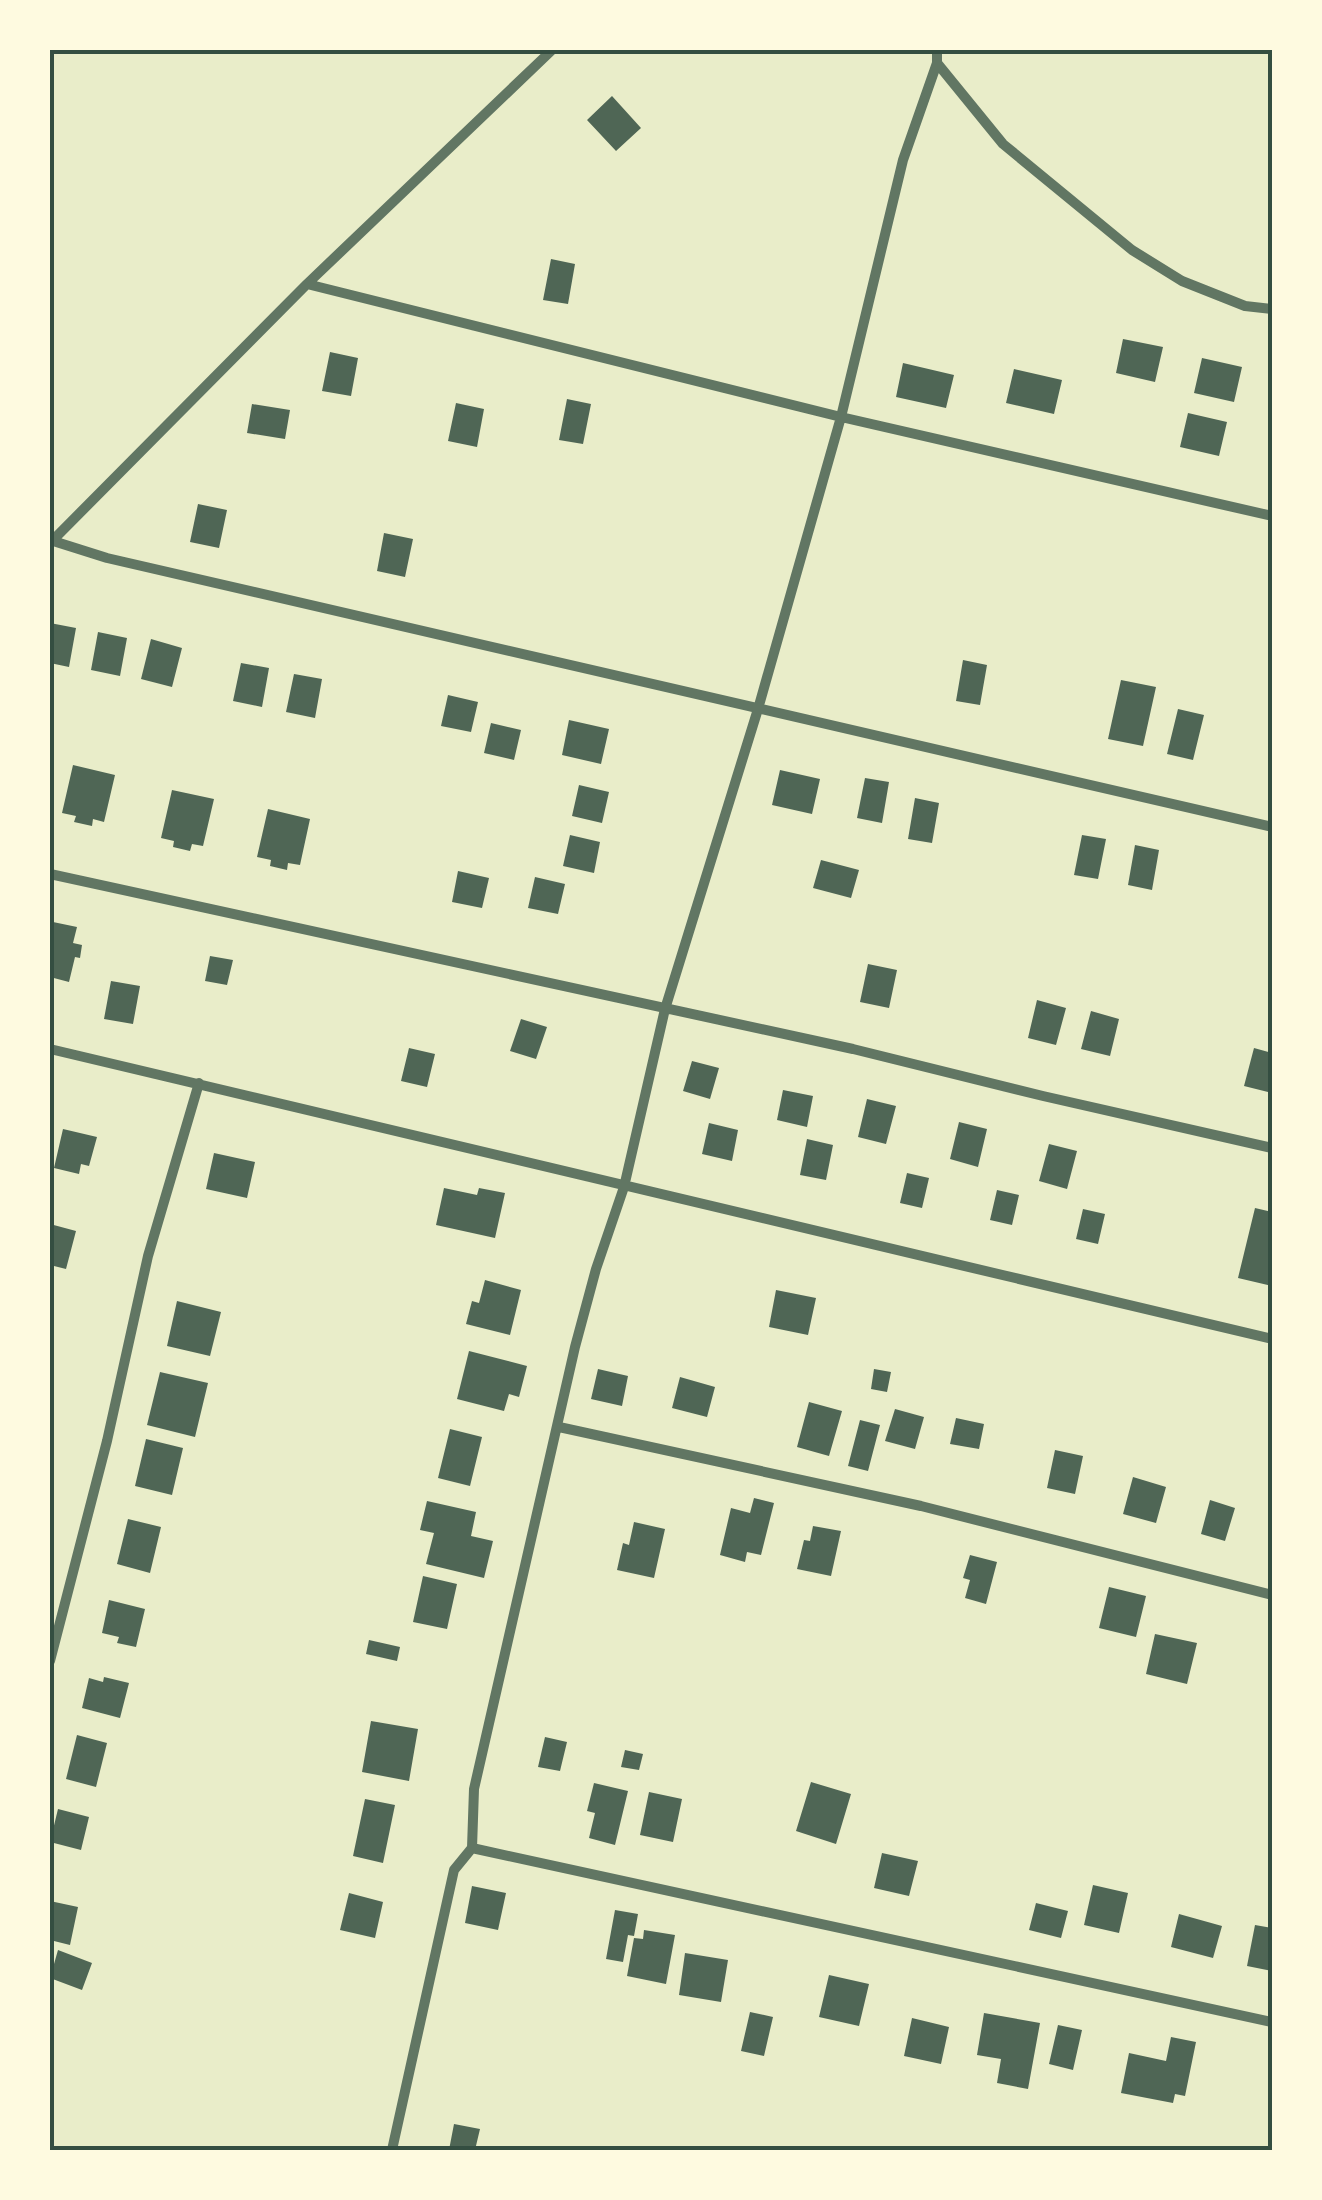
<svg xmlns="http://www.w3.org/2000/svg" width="1322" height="2200" viewBox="0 0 1322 2200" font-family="'Roboto Condensed',sans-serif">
	<rect width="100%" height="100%" fill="#e9edc9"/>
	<path fill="#4f6655" d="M612,96L641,128L616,151L587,120Z
		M551,259L575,264L568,304L543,300Z
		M1123,339L1163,347L1155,382L1116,373Z
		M330,352L358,358L351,396L322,391Z
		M1202,358L1242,367L1234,402L1194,393Z
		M903,363L954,375L946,408L896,397Z
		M1014,369L1062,380L1054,414L1006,403Z
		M567,399L591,404L583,444L559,440Z
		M456,403L484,409L477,447L448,441Z
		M252,404L290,410L285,439L247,433Z
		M1188,413L1227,422L1219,456L1180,447Z
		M198,504L227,510L219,548L190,542Z
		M384,533L413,539L405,577L377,571Z
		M50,623L76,628L69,667L50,663Z
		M98,632L127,638L120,676L91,670Z
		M151,639L182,648L172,687L141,679Z
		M963,660L987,665L980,705L956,701Z
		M241,663L269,668L262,707L233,701Z
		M294,674L322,679L315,718L286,712Z
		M1121,680L1156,687L1143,746L1108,739Z
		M448,695L478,702L471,732L441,726Z
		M1178,709L1204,715L1193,760L1167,754Z
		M569,720L609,729L601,764L562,755Z
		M491,723L521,730L514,760L484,753Z
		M73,765L115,775L104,822L93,819L92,826L74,822L76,816L62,813Z
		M780,770L820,779L812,814L772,805Z
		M865,778L889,782L882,823L857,818Z
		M579,785L609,792L602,823L572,816Z
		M172,790L214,799L203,846L192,844L190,851L173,847L174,841L161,838Z
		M915,798L939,803L932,843L908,839Z
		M268,809L310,819L300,865L288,863L287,870L270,866L271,860L257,857Z
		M570,835L600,842L594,873L563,866Z
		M1082,835L1106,839L1098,879L1074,875Z
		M1135,845L1159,850L1152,890L1128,885Z
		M821,860L859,870L851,898L813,888Z
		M458,871L489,878L482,908L452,902Z
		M535,877L565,884L558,914L528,908Z
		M53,922L77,927L73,943L82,945L80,958L75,957L69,982L50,977Z
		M210,956L233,960L227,985L205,981Z
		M868,964L897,970L889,1008L860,1002Z
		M111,981L140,986L133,1024L104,1019Z
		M1037,1000L1066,1008L1056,1045L1028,1038Z
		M1091,1011L1119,1019L1110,1056L1081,1049Z
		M521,1019L547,1027L536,1059L510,1051Z
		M409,1048L435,1054L427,1087L401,1081Z
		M1254,1048L1272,1053V1093L1244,1086Z
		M692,1061L719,1068L710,1099L683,1091Z
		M783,1090L813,1096L807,1127L777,1120Z
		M867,1099L896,1106L886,1144L858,1137Z
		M959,1122L987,1129L978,1167L950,1159Z
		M709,1123L738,1130L732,1161L702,1154Z
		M63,1129L97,1137L89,1166L81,1164L79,1174L54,1168Z
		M807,1139L833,1145L826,1180L800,1175Z
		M1049,1144L1077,1151L1067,1189L1039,1181Z
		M214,1153L255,1162L247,1198L206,1189Z
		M907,1173L929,1178L922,1208L900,1203Z
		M444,1188L477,1195L479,1188L505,1193L495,1238L436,1225Z
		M997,1190L1019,1195L1012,1225L990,1220Z
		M1255,1208L1272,1212V1286L1238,1278Z
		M1083,1209L1105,1214L1098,1244L1076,1239Z
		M50,1224L76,1231L66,1269L50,1265Z
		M485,1280L521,1290L510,1335L466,1324L472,1301L479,1303Z
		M776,1290L816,1298L808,1335L769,1327Z
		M177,1301L221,1312L210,1356L167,1346Z
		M469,1351L527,1366L519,1397L509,1394L504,1411L457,1399Z
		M598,1369L628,1376L622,1406L591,1399Z
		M874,1369L891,1372L887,1392L871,1389Z
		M160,1372L208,1383L195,1437L147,1425Z
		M680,1377L715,1387L707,1417L672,1408Z
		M809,1402L842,1411L829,1456L797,1447Z
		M895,1409L924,1417L915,1449L885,1441Z
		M956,1418L984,1424L979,1449L950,1444Z
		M860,1420L880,1425L868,1471L848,1466Z
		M450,1429L482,1437L470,1486L438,1478Z
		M146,1439L183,1448L172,1495L135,1486Z
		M1055,1450L1083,1456L1075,1494L1047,1488Z
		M1133,1477L1166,1487L1156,1523L1123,1514Z
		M754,1498L774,1503L761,1555L747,1552L745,1562L720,1555L731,1508L750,1513Z
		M1210,1500L1235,1508L1225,1541L1201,1534Z
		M427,1501L476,1512L471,1536L493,1541L484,1578L426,1564L434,1533L420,1530Z
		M128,1519L161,1527L150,1573L117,1564Z
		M634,1522L665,1529L654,1578L617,1570L623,1543L629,1545Z
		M813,1526L841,1531L831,1576L797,1569L804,1540L810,1541Z
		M970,1555L997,1562L986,1604L965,1598L970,1580L963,1578Z
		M423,1576L457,1584L447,1629L413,1622Z
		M1109,1587L1146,1596L1136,1637L1099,1628Z
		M109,1600L145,1609L136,1647L117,1643L119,1637L102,1633Z
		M1155,1634L1197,1643L1187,1684L1146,1674Z
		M369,1640L400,1647L397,1661L366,1654Z
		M104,1677L129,1683L120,1718L82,1708L89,1678L103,1682Z
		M371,1721L418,1729L409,1781L362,1772Z
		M77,1735L107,1743L96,1787L66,1779Z
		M545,1737L567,1742L560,1771L538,1767Z
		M625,1750L643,1754L639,1770L621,1767Z
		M811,1782L851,1794L836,1844L796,1831Z
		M594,1783L628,1791L615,1845L589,1838L595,1813L587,1811Z
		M649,1792L682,1799L673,1842L640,1835Z
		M365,1799L395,1805L383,1863L353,1856Z
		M58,1809L89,1817L81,1850L50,1842Z
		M882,1853L918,1861L909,1896L874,1888Z
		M1093,1885L1128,1893L1119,1933L1084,1925Z
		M472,1886L506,1893L498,1930L465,1923Z
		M349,1893L383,1902L375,1938L340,1930Z
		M50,1901L78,1907L70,1945L50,1940Z
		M1036,1903L1068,1911L1061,1938L1029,1930Z
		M615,1910L638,1914L634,1936L628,1935L623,1962L606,1959Z
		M1179,1914L1222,1926L1213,1958L1171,1947Z
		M1255,1925L1272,1928V1971L1247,1966Z
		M644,1930L675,1935L666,1984L627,1976L634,1938L643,1939Z
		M58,1950L92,1963L82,1990L50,1978Z
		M685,1953L728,1960L721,2002L679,1995Z
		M829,1975L869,1984L859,2026L819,2017Z
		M750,2012L773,2017L764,2056L741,2051Z
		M984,2013L1040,2023L1028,2089L997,2083L1001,2059L977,2055Z
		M912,2018L949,2027L941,2064L904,2056Z
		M1058,2025L1082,2030L1073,2070L1049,2064Z
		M1171,2037L1196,2042L1185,2096L1175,2094L1173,2103L1121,2093L1129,2053L1166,2061Z
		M454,2124L480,2129L475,2150H449Z"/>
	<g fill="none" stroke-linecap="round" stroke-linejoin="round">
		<path stroke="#617663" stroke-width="10" d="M937,50V63L1003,144L1132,250L1182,281L1245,306L1272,309
			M307,284L841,417L1272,516
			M50,540L107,558L1272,827
			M52,541L307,284L552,50
			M50,874L853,1049L1043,1096L1272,1148
			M50,1049L1272,1339
			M559,1427L921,1506L1272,1595
			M50,1661L107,1441L148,1256L199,1083
			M472,1848L1272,2022
			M392,2150L454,1870L472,1848L474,1789L575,1347L596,1269L624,1187L665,1009L758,709L841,417L903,160L937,63"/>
	</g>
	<rect width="1322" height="2200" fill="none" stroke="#fefae0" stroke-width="105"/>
	<rect x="52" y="52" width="1218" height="2096" fill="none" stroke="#344e41" stroke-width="4"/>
</svg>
